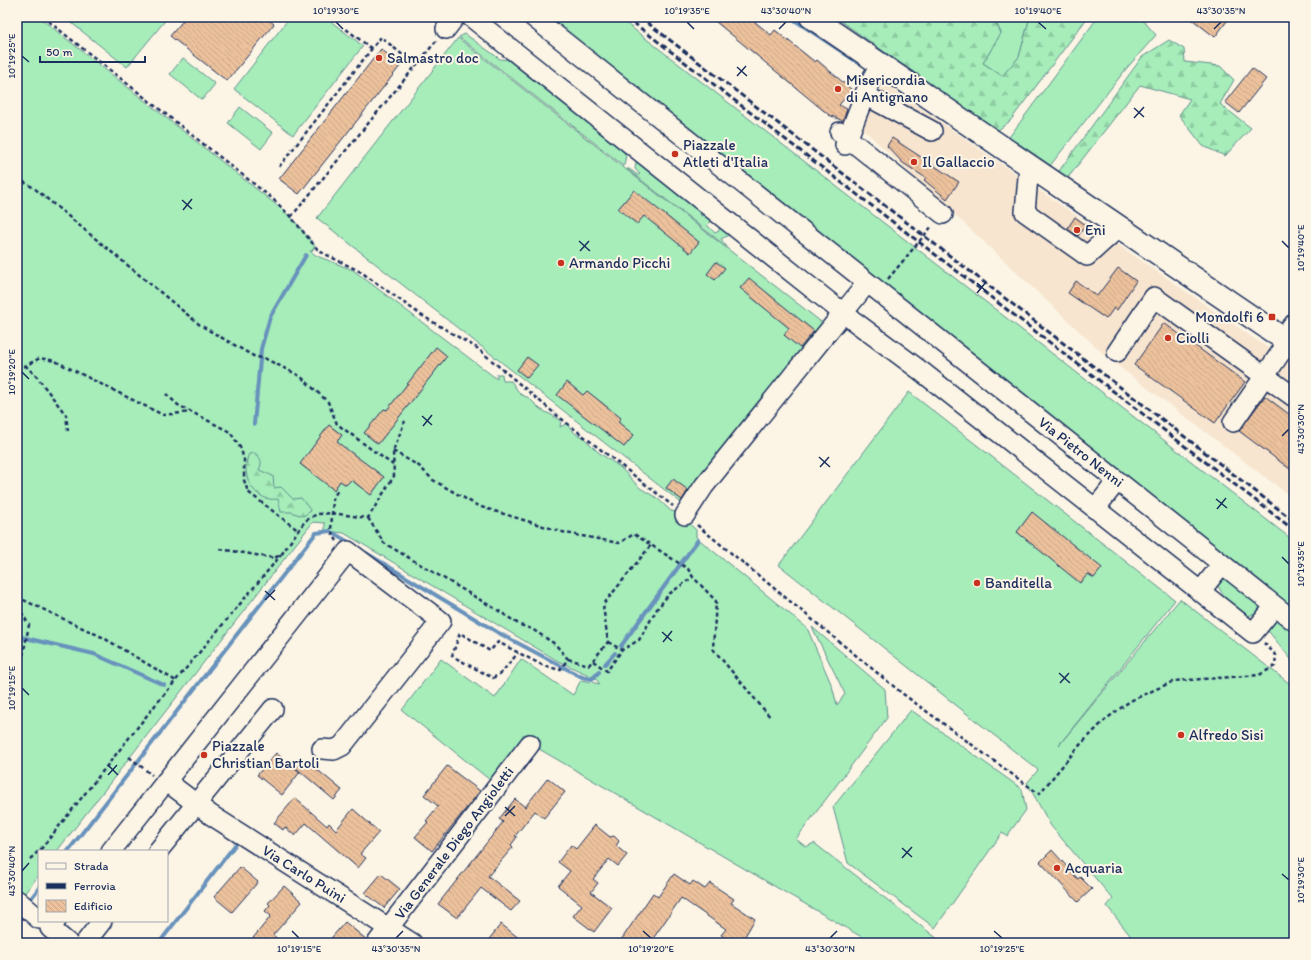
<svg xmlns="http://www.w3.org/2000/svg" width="1311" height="960" viewBox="0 0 1311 960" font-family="Itim,sans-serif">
	<defs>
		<pattern id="forest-firs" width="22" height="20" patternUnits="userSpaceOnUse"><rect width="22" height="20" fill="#a6edba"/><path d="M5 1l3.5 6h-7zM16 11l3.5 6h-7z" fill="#8ecca2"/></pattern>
		<pattern id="building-back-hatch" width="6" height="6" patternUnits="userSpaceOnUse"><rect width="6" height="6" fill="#ecc19c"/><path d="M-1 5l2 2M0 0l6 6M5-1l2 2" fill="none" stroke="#caa689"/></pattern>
	</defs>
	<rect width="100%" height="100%" fill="#fcf5e5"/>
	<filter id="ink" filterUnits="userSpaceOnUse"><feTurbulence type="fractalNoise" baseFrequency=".025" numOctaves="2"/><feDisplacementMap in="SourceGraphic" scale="8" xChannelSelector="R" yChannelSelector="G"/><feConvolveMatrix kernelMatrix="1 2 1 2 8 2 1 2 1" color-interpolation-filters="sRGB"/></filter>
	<g filter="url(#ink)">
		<path fill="#f7e5cf" d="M884,83L1294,366V499L1109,359L862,128Z"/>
		<path fill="#a6edba" stroke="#608e8c" d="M17,17H39L274,203L293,219L315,246L312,251H310L317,256L353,270L497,379V374H502L503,381H511L520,394L529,398L540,409L561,420L560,427L566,424L576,434L583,437L598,452L620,467L640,488L657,498L671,511L677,512L696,530V537L807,628L832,686L837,705L845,694L812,627L885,689L887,718L796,839L806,847L814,843L943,943H872L522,739L490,780L402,710L441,659L495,698L521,659L573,695L581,680L600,684L595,678L558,661L344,533L325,531V523L313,522L57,851H39V875L24,894L17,889Z
			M64,17H168L127,67Z
			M290,17H325L363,46L293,135L234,89Z
			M548,17H618L1294,541V610L889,290Z
			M993,17H1030L1019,57L1003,76L983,63L1001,33Z
			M1098,17H1140L1156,35L1126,69L1049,167L1007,140Z
			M465,34L500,59L511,60L617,144L626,155L624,166L459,37Z
			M458,38L825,325L684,505L317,218Z
			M183,58L215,84L202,100L170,74Z
			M240,107L273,133L261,149L228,123Z
			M639,160L706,206L700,212L701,216L708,213L714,219L707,225L715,233L719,231V227L724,224L731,234L721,239L727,247L627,169H629L638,175L640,174L635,169L636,162Z
			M909,392L1175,600L1059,745L1180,599L1294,687V943H1136L1107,906L1113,899L1051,826L1027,783L1038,770L779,565Z
			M1222,578L1232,582L1267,609L1256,614L1247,616C1234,608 1222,596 1216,582Z
			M1278,618L1294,630V663L1270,633L1264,629Z
			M911,710L1022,789L1026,810L1007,836L1002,833L935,928L848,863L833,807Z"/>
		<path fill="url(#forest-firs)" stroke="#608e8c" d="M835,17H993L1001,33L983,63L1002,76L1019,57L1030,17H1088L1010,121L997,131Z
			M1169,40L1184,49L1185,62L1220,66L1234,80L1220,104L1251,128L1225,156L1203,146L1179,115L1190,99L1140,85L1067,179L1059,171L1142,57Z
			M255,453C261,458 263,462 259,470L273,476L274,488L281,487L293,499L301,498L311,511L303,516L291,512H281L278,499C254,503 239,474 249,454Z"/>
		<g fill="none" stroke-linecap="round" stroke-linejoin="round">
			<path stroke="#6892bc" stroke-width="4" d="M790,17L859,63
				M254,424L261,349L270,317L306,255
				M333,533L352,544
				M366,553L497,632L582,677L592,679L599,672
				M17,636L94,654L164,685
				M621,646L698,540
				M605,664L615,653
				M68,851L316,533L330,531
				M29,901L39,888
				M159,943L235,845"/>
		</g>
		<path fill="url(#building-back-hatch)" stroke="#1b2f5e" d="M186,17H265L274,24L227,81L170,36Z
			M710,17H749L771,35L775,30L815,62L817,60L852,90L839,105L847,109L843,121L829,115Z
			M1189,17H1230L1215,37Z
			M381,49L401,65L299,194L279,179Z
			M1252,68L1266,79L1239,113L1225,102Z
			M892,138L959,182L947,199L924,180L926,178L903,163L887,146Z
			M634,190L699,242L690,253L644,216L637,224L618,209Z
			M1075,217L1086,225L1078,236L1067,229Z
			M716,262L725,268L715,280L707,274Z
			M1118,268L1136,281L1117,310L1114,308L1106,319L1068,293L1076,281L1097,296Z
			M749,278L814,331L800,348L784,335L789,328L740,288Z
			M1164,323L1245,382L1215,423L1134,365Z
			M436,347L447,356L378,444L364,433L384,409L387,410Z
			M527,357L538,365L527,378L517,370Z
			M567,382L583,395L587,391L621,418L618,422L634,435L624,447L557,395Z
			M1265,396L1294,418V472L1239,431Z
			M329,425L342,435L337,442L384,477L371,495L351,480L346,485L340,481L334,490L300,464Z
			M673,479L688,490L682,500L666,488Z
			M1032,512L1102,568L1094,578L1088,574L1080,583L1017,532Z
			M276,753L300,772L282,795L257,775Z
			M304,759L342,790L334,800L296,768Z
			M447,766L480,791L432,851L415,837L428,822L426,821L438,806L424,795Z
			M548,778L565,792L544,818L535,811L515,836L517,837L511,845L513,847L488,876L520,901L511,911L481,888L457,918L438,904L503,822L499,819L515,799L525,807Z
			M295,798L327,826L329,823L336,830L353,809L379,832L360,854L366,858L358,868L306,823L295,836L285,827L283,830L274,823Z
			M595,825L610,837L614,836L619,841L616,846L627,855L618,866L609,859L593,879L598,883L591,892L612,908L594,932L573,916L582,905L558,886L570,871L558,862L571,845L576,849Z
			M1052,850L1078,879L1080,877L1092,889L1078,902L1040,862Z
			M240,867L258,882L232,912L214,897Z
			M381,874L400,889L384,908L365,893Z
			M674,874L690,885L693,881L705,889L710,883L734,899L731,903L755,919L745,936L755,943H732L721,935L726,929L681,898L650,943H619L653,893L658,897Z
			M284,886L302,902L273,935L282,943H249L271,916L265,911L270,905L268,903Z
			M345,922L367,940L366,943H327Z
			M501,924L525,943H486Z"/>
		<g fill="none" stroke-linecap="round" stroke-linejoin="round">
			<defs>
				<path id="minor" d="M471,17L843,313L867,283
					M533,17L1294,621
					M446,29L455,17
					M865,95L932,131
					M840,132L943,214
					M845,145L868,86L880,64
					M1029,165L1025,212L1087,256L1119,227
					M1283,338L1294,324
					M1117,352L1154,297L1294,397
					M1233,422L1288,342
					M1095,509L1117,481
					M685,515L704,486L843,313L921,371L1253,633L1275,606
					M1200,592L1222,564
					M166,781L211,815L412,943
					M111,851L348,551L441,621L342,746L334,750L322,749
					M158,851L273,709
					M17,900L39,919
					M56,921L50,928L68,943
					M85,943L102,921
					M377,943L530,744"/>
				<path id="major" d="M811,17L1294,346"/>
			</defs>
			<use href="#minor" stroke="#1b2f5e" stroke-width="22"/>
			<use href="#major" stroke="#1b2f5e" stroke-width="25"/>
			<path stroke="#1b2f5e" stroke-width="2.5" stroke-dasharray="4 3" stroke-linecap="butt" d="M43,17L273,199L291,217L319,251L361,272L421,315L477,348L554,413L673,506
				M346,29L372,49
				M279,167L381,37L416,66
				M17,178L34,188L200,325L255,357L264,358L300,376L328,402L337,424L393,465
				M291,217L437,40
				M888,279L932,226
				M25,365L37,377L66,415L68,431
				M17,370L40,358L55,361L163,415L191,412
				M166,394L178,405L230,432L241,449L244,460V480L248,492L299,531
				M393,451L419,466L433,480L478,506L566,533L619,543L634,534L688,569L693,577L716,601L713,649L771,718
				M337,491L333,499L331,531L337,541
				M368,518L384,543L499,611L520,625L532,629L555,644L568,659L560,670L542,665L498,642L490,651L460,633L452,656L493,678L501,673L518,653
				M697,525L903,694L1039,794L1079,746L1105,720L1130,701L1174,681L1259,675L1275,666L1276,655L1264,643
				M17,549L20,576L17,593
				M220,549L274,558L281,555L305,521L317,514L331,513L368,518L394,476L393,451L405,421
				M17,597L102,637L176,681
				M17,599L20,610L29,625L17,685
				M608,642L622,650L639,640L657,609L669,594L693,577
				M568,659L589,665L608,642L603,605L651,545
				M593,661L607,671L622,650
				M129,757L152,775
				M30,859L41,849L152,709L281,555"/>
			<use href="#minor" stroke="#fcf5e5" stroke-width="19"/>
			<use href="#major" stroke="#fcf5e5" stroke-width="22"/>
			<path stroke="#1b2f5e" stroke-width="3" stroke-dasharray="6 3" stroke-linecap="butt" d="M626,17L1294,530
				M640,17L1294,521"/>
		</g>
	</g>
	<path fill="none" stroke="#1b2f5e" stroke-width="1.5" d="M336,22L343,29M687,22L694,29M1038,22L1046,29M779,29L786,22M1214,29L1221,22M22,56L29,62M737,67L747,76M737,76L746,66M1134,108L1144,117M1134,118L1144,107M182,200L192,209M183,210L192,199M579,241L590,251M1282,241L1289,248M580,251L589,241M977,283L987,292M977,293L986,282M22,372L29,379M422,416L432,425M423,426L432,415M1282,436L1289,429M819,457L830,467M820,467L829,457M1216,499L1227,508M1217,509L1226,498M1282,557L1289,564M265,591L275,600M265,600L275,590M662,632L672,641M663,642L672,631M1059,673L1070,683M1060,683L1069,673M22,688L29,695M108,765L118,775M108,775L117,765M505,807L515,816M505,816L515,806M902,848L912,857M902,858L912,847M22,871L29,863M1282,874L1289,880M292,931L299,938M643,931L651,938M994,931L1002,938M396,938L403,931M830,938L837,931"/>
	<g fill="#c8321e" stroke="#fcf5e5" stroke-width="1.5">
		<circle cx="379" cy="58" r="4"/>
		<circle cx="838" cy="89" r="4"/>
		<circle cx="675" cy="154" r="4"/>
		<circle cx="914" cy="162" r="4"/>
		<circle cx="1077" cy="230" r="4"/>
		<circle cx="561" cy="263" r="4"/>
		<rect x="1268" y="313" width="8" height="8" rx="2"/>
		<circle cx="1168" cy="338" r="4"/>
		<circle cx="977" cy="583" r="4"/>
		<circle cx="1181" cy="735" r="4"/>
		<circle cx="204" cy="755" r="4"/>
		<circle cx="1057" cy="868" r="4"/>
	</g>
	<g text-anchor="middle" stroke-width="4" stroke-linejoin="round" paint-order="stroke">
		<g font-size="15" fill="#1b2f5e" stroke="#fcf5e5" text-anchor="start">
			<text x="387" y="63">Salmastro doc</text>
			<text x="846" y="85">Misericordia<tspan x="846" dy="17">di Antignano</tspan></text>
			<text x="683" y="150">Piazzale<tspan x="683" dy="17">Atleti d'Italia</tspan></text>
			<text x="922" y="167">Il Gallaccio</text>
			<text x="1085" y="235">Eni</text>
			<text x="569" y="268">Armando Picchi</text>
			<text x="1264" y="322" text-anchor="end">Mondolfi 6</text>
			<text x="1176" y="343">Ciolli</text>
			<text x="985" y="588">Banditella</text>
			<text x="1189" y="740">Alfredo Sisi</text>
			<text x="212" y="751">Piazzale<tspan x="212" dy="17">Christian Bartoli</tspan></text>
			<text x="1065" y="873">Acquaria</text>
		</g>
		<g font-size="15" fill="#1b2f5e" stroke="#fcf5e5">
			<text transform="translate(1081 452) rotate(38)" y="5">Via Pietro Nenni</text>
			<text transform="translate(454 843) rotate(-53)" y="5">Via Generale Diego Angioletti</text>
			<text transform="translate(304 874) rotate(32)" y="5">Via Carlo Puini</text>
		</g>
	</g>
	<rect width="1311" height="960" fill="none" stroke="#fcf5e5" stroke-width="44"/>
	<rect x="38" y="850" width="130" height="72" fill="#fcf5e5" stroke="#a2a6af"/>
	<rect x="46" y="863" width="20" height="6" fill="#fcf5e5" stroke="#a2a6af"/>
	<text x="74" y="870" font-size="12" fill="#1b2f5e">Strada</text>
	<rect x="46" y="883" width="20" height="6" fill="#1b2f5e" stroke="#a2a6af"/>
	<text x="74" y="890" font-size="12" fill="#1b2f5e">Ferrovia</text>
	<rect x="46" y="900" width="20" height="12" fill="url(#building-back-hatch)" stroke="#a2a6af"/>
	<text x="74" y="910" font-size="12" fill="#1b2f5e">Edificio</text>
	<path d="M40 56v6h105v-6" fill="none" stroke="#1b2f5e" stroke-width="2"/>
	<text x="46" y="56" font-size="12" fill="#1b2f5e" stroke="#fcf5e5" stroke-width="3" paint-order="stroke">50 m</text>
	<rect x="22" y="22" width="1267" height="916" fill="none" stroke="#1b2f5e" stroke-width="1.5"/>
	<g font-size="10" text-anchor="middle" fill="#1b2f5e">
		<text x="336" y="14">10°19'30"E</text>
		<text x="687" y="14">10°19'35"E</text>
		<text x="786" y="14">43°30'40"N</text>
		<text x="1038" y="14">10°19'40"E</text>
		<text x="1221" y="14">43°30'35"N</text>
		<text transform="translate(11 56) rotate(-90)" y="4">10°19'25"E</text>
		<text transform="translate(1300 248) rotate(-90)" y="4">10°19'40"E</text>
		<text transform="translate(11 372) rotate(-90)" y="4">10°19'20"E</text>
		<text transform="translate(1300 429) rotate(-90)" y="4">43°30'30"N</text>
		<text transform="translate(1300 564) rotate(-90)" y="4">10°19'35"E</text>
		<text transform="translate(11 688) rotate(-90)" y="4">10°19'15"E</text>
		<text transform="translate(11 871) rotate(-90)" y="4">43°30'40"N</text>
		<text transform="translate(1300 880) rotate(-90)" y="4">10°19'30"E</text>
		<text x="299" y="952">10°19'15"E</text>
		<text x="396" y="952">43°30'35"N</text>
		<text x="651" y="952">10°19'20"E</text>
		<text x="830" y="952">43°30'30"N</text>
		<text x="1002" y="952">10°19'25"E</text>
	</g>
</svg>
